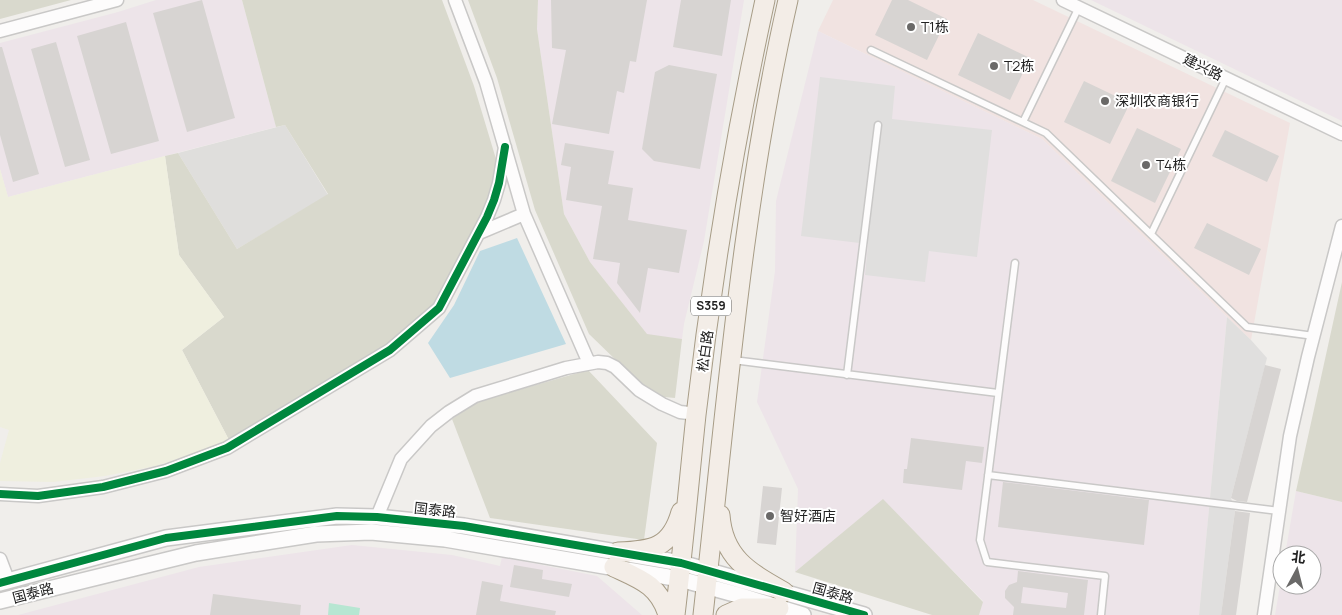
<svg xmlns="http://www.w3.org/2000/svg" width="1342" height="615" viewBox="0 0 1342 615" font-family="Manrope,'Noto Sans SC',sans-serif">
	<rect width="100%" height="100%" fill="#f0eeeb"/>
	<path fill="#dfdedc" d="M285,125L328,195L237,249L178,153Z"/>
	<path fill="#f1e3e1" d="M833,0H1033L1290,123L1251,340L1042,139L818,31Z"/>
	<path fill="#ede4e9" d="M156,0H242L276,127L8,197L0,169V43L118,12Z
		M538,0H744L704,241L684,324L682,339L647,335L590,262L564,214L537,29Z
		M1091,0H1342V121Z
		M818,31L1042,139L1227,317L1199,615H979L983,601L883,500L795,572L798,489L757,402L775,271L776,201Z
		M1296,491L1342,502V615H1275L1282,574V585H1312V555H1285Z
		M352,545L452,555L500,566L502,557L597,576L642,615H18L199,567Z"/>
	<path fill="#d9d9cd" d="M0,0H71L0,19Z
		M242,0H442L474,86L496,159L493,182L487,205L435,304L387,345L229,440L182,350L224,317L179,255L165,156L178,153L237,249L328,194L285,125L276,127Z
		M468,0H538L537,29L564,214L590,262L647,334L682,339L675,398L653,396L589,334L535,210L497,78Z
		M1342,282V502L1296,491Z
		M588,370L657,443L644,540L490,518L452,419L477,402Z
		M883,499L983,602L979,615H932L795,572Z"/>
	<path fill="#efefdf" d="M165,156L179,255L224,317L182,350L229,440L205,450L156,466L105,476L53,482L0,481V463L9,430L0,427V169L8,197Z"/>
	<path fill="#b7e6d2" d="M329,603L360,608L359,615H328Z"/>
	<path fill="#e0dfde" d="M820,77L895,86L892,119L992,130L977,257L929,251L925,282L865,275L868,244L801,236Z
		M1227,317L1251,340L1267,358L1231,498L1235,511L1221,615H1199Z"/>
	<path fill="#bfdbe3" d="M517,238L566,344L450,378L428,343L454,305L480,251Z"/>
	<path fill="#d7d4d2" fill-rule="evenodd" d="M202,0L235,118L187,132L153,13Z
		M551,0H647L636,62L630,61L624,93L617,91L609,134L552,124L566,50L552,48Z
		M681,0H731L722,56L673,47Z
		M892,0H908L947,19L927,60L875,35Z
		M126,22L159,141L111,154L77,36Z
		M978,33L1030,58L1010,100L958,75Z
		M56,42L90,160L65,167L31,49Z
		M0,47H2L39,174L13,182L0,135Z
		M669,65L717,74L700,169L654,161L642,149L655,72Z
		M1084,81L1130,103L1110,144L1064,122Z
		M1137,128L1181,149L1155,203L1111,181Z
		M1225,130L1279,156L1267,182L1212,156Z
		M565,143L614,151L608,184L633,188L628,220L687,230L679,273L648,268L640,313L617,283L620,263L593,259L602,206L566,200L571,167L561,165Z
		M1207,223L1261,249L1249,275L1194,248Z
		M1265,365L1281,369L1247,502L1237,501L1231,498Z
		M911,438L984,447L982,463L966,461L962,490L903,483L904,469H907Z
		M1003,482L1149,500L1144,545L998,527Z
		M763,486L782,488L776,545L757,543Z
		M1235,511L1250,513L1236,615H1221Z
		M514,565L543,570L542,579L572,584L569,597L510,587Z
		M1018,571L1088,580L1084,615H1013L1014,607L1005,598V591L1009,585L1017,582ZM1023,587L1068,593L1066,608L1021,603Z
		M482,581L503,585L500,601L556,611L555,615H476Z
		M213,594L301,605L300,615H210Z"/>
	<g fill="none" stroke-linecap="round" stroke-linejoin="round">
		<defs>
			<path id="service" d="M871,50L1046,133L1247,327L1314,336
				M1023,122L1079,7
				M1151,234L1226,78
				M1015,263L980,540L987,562L1105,576L1101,615
				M733,360L998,393
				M847,375L878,125
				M988,475L1279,511"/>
			<path id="minor" d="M455,0L486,82L524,214L589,363
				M1063,0L1342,134
				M0,31L117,0
				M479,233L524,214
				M0,494L38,496L103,487L166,471L227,448L390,350L439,308L487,217L494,200L499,183L505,147
				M377,517L401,459L431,426L449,412L475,396L566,368L598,362L607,363L615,367L639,390L662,404L680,412L697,414
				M0,559L8,580
				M1264,615L1290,436L1308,357L1342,226"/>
			<path id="tertiary" d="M0,583L166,538L337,516L377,517L464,526L681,563L864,615
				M0,601L196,553L316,534L371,532L445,539L680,579L738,595L803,615"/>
			<path id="primary" d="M720,515C723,558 749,572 784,592
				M618,552C652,551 671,548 681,512
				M614,567C640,579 659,585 668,615
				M675,615C683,548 689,482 696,415C712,276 735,137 765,0
				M703,615C726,410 742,202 788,0
				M726,615L742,608H779"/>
		</defs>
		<use href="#service" stroke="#c9c8c7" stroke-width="9"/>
		<use href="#minor" stroke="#c9c8c7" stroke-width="15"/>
		<use href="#tertiary" stroke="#c9c8c7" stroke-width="18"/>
		<use href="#primary" stroke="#a79c86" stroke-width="21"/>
		<use href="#service" stroke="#fdfcfc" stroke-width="6"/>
		<use href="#minor" stroke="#fdfcfc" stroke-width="12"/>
		<use href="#tertiary" stroke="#fdfcfc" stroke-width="15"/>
		<use href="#primary" stroke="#f3ede7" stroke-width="19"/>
		<defs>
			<path id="cycleway" d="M0,494L38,496L103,487L166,471L227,448L390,350L439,308L487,217L494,200L499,183L505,147
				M0,583L166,538L337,516L377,517L464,526L681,563L864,615"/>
		</defs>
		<use href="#cycleway" stroke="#fff" stroke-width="11"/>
		<use href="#cycleway" stroke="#00873e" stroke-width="8"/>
	</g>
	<g fill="#6a6968" stroke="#fff" stroke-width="2">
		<circle cx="911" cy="27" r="5"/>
		<circle cx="994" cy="66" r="5"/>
		<circle cx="1105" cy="101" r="5"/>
		<circle cx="1146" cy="165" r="5"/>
		<circle cx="770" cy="516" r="5"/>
	</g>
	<g text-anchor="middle" stroke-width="4" stroke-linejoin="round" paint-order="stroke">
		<rect fill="#fff" stroke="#646464" stroke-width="1" x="691" y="296.5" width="40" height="19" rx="4"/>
		<g font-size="12" font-weight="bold" fill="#222">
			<text x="711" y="310">S359</text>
		</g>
		<g font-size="14" fill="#222" stroke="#fff" text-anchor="start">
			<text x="921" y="32">T1栋</text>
			<text x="1004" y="71">T2栋</text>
			<text x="1115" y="106">深圳农商银行</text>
			<text x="1156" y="170">T4栋</text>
			<text x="780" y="521">智好酒店</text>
		</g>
		<g font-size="14" fill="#222" stroke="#fff">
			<text transform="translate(1203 67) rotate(26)" y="5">建兴路</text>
			<text transform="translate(705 351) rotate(-82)" y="5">松白路</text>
			<text transform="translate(435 510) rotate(6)" y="5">国泰路</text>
			<text transform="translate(33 593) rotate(-15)" y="5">国泰路</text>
			<text transform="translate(833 593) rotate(16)" y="5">国泰路</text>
		</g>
	</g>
	<g transform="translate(1297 570) rotate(7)"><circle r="24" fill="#ffffff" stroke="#a7a7a7"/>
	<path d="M0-4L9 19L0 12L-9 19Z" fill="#6a6968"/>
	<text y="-8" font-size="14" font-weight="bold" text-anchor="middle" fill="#222222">北</text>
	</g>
</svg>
